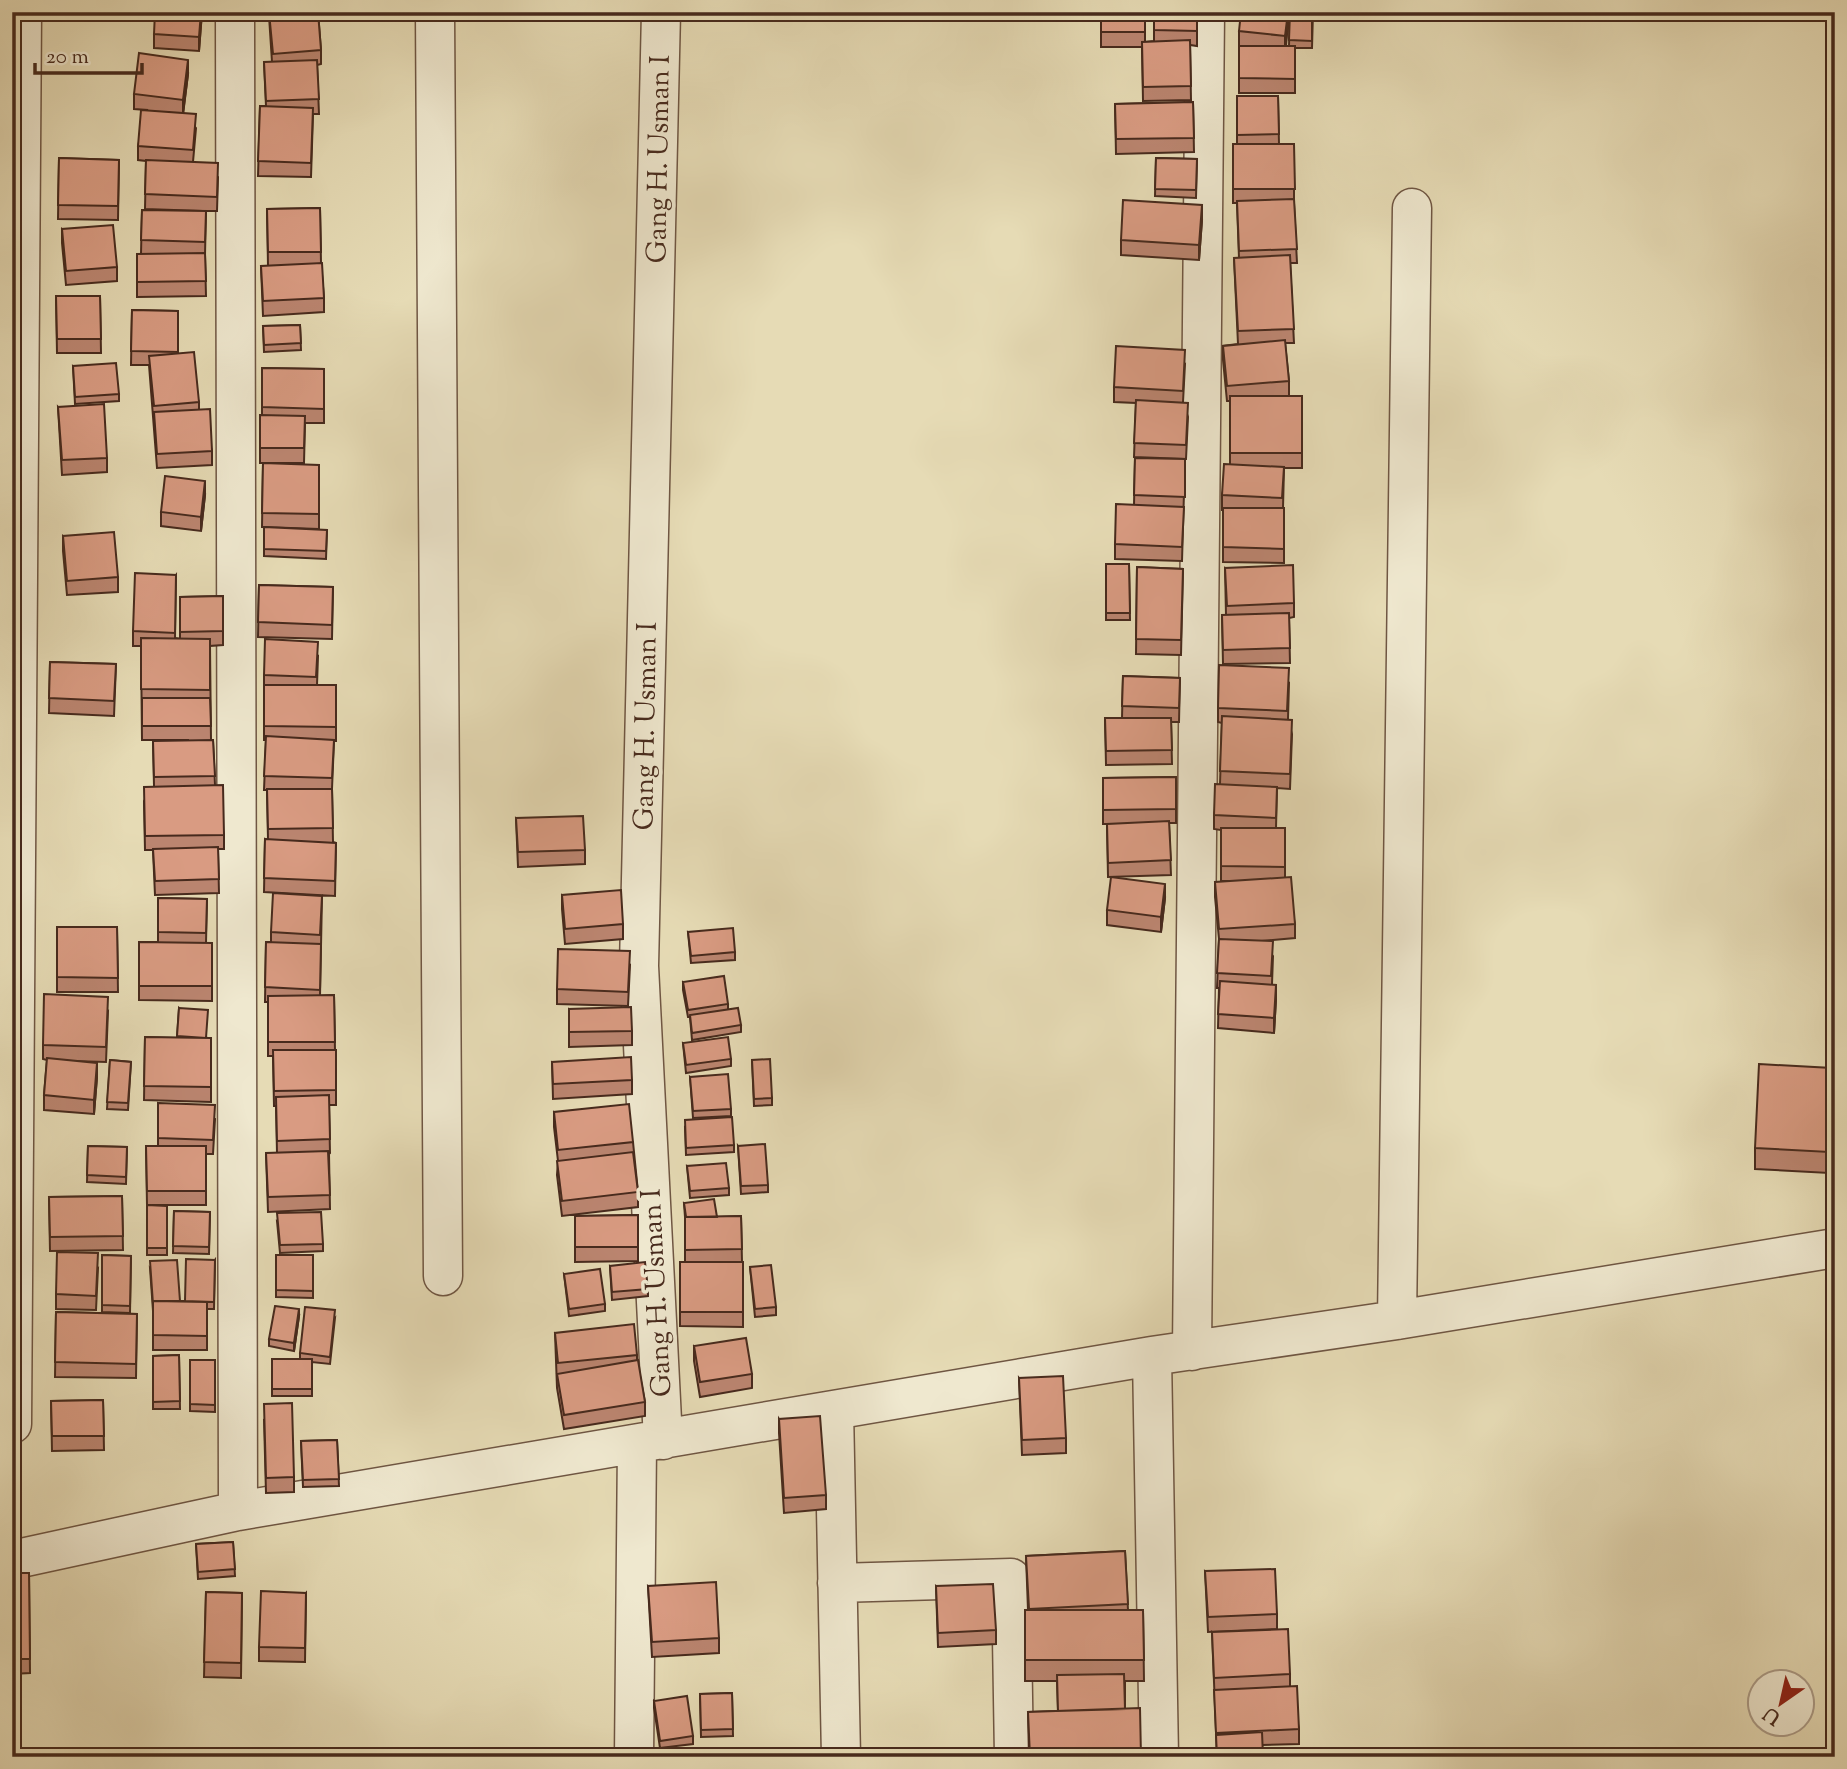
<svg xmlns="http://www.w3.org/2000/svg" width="1847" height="1769" viewBox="0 0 1847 1769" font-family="'Sorts Mill Goudy',serif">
	<rect width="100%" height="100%" fill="#e6dbb5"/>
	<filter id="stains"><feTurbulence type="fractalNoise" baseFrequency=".00286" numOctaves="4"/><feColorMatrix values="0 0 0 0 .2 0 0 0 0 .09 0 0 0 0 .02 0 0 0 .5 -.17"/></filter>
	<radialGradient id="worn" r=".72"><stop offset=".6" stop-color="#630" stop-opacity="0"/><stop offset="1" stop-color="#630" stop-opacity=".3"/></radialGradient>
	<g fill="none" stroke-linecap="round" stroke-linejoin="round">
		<defs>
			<path id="minor" d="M235,12L238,1511
				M435,12L443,1276
				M661,12L639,966L663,1440
				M1397,1320L1412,208
				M1192,1351L1205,12
				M1152,1356L1159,1757
				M834,1410L841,1757
				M12,1424L22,12
				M12,1560L238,1511L1152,1356L1397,1320L1835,1248
				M837,1583L1011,1578L1014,1757
				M634,1757L637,1444"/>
		</defs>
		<use href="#minor" stroke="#6f5643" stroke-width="41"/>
		<use href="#minor" stroke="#efe8cf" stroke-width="38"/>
	</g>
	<path fill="#bb8570" stroke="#472a1d" stroke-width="2" d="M202,12L199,51L154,48V34Z
		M257,12H318L321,50V64L317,65L319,114H313L311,177L258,176L260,106H266L264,62H272L269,16H257Z
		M1101,12H1145V42L1154,41V12H1197V46L1190,45L1191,100L1143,101L1142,47H1101Z
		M1289,12L1286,46H1289L1290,12H1313L1312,48H1295V93H1239V31Z
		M188,74L183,113L196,128L193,162L218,177L217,211H206L205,255L206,296L137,297V254H141L142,210L203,211L145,209L146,161L138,160V146L147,110L134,109V94Z
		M1237,96H1278L1279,144H1294V203L1297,263H1290L1294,343H1285L1289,381V396H1283H1302V468H1284L1283,508H1284V563L1223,562V510H1222V495L1230,464V401H1227L1223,360V346L1238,344L1234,258H1239L1237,203H1233V144H1237Z
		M1193,102L1194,152L1116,154L1115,104Z
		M59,158L119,160L118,220L58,219Z
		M1156,158L1197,159L1196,198L1155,196Z
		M320,208L321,263L324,298V312L263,316L261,266H268L267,209Z
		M1202,220L1199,260L1121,255V240Z
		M62,229L117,267V281L66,285L62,243Z
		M56,296H100L101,353H57Z
		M132,310L178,311V353L199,402V410L212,451V465L157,468L149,365H131Z
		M300,325L301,350L264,352L263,326Z
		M1185,364L1183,402L1188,417L1186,459L1134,457L1136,403L1114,402V387Z
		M73,366L119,394V401L75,404Z
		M262,368L324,369V423H305L304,463H260V415H262Z
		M58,407L107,458V472L62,475Z
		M1135,458L1185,459L1182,561L1115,559V544L1134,505Z
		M263,463L319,465V529L262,527Z
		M205,495L201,531L161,526V512Z
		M264,527L327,530L326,559L264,556Z
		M63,536L118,577V592L67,595L63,551Z
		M1106,564H1129L1130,620H1106Z
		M1137,567L1183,569L1181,655L1136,654Z
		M1225,568L1294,603V617L1289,618L1290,663L1223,664L1222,615H1226Z
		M176,575L175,638L180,639V597L223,596V645L210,646L211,740H213L215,785L224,835V849H218L219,893L155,895L153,850H145L144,801L154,786L153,741L189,740H142L141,646H133V631Z
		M259,585L333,587L332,639L258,637Z
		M318,656L317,685H336V741H334L332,789L333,842L336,843L335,896L264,892L265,839L268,840L267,790H264L266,740H264V675Z
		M50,662L116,664L114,716L49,713Z
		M1123,676L1180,678L1179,722H1171L1172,764L1106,765L1105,718H1122Z
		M1289,683L1288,719L1292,734L1290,789L1277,788L1276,828H1285V877L1295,924V938L1261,941L1273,956L1272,984L1276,999L1274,1033L1218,1028L1219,988H1217L1219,939L1215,897V882L1234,881H1221V830L1214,829V815L1220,784L1222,723L1218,722V708Z
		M1176,777V823H1169L1171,875L1108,877L1107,824H1103V778Z
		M516,818L585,850V864L518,867Z
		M562,895L623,924V939L565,944L562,909Z
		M322,896L320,996L334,995L335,1050H336V1105H329L330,1153L329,1154L330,1209L268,1212L266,1153H277L276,1106H274L273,1056H268V1002H265L266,942H271V932Z
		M158,898L207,899L206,943H212V1001L139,1000V942H158Z
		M1165,898L1161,932L1107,925V910Z
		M57,927H117L118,992H57Z
		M688,932L735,952V960L691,963Z
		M630,965L628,1006L557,1004V989Z
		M683,982L728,1004V1009L741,1025V1032L692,1040L690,1017H688L683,990Z
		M179,1008L207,1038H211V1102L144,1100L145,1037L177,1038Z
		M569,1009L632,1031V1045L569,1047Z
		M108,1011L106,1062L74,1061L97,1077L94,1114L44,1110V1095L47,1060L43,1059V1045Z
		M683,1043L731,1059V1066L686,1073Z
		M110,1060L131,1062L128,1110L107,1109Z
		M752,1060L772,1098V1105L754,1106Z
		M552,1062L632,1080V1094L553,1099Z
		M690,1077L731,1109V1116L693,1118Z
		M1832,1089L1829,1173L1755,1169V1148Z
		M158,1103L215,1119L213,1154H206V1205H147L146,1146H158Z
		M554,1112L633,1142L638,1192V1207L562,1216L557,1175L558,1161L554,1127Z
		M685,1127L734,1145V1152L686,1155Z
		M88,1146L127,1147L126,1184L87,1182Z
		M738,1146L768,1185V1192L741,1194Z
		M687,1166L729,1188V1195L690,1198Z
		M122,1196L123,1250L50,1251L49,1197Z
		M684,1203L717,1217L741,1216L742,1262H743V1327L680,1326V1262H685V1217Z
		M147,1205L167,1206V1255H147Z
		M174,1211L210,1212L209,1254L173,1253Z
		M638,1215V1261L575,1262V1216Z
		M277,1221L323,1244V1251L280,1253Z
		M102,1255L131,1256L130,1313L102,1312Z
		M276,1255H313V1298L276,1297Z
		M215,1260L214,1309H207V1350H153V1311L150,1268L180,1301H185Z
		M610,1266L648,1289V1296L612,1300Z
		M750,1267L776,1307V1315L755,1317Z
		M98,1268L96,1310L56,1309V1294Z
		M564,1274L605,1304V1311L569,1316Z
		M56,1312L137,1314L136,1378L55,1377Z
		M299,1316L294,1351L269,1346V1339Z
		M335,1318L330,1364L312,1362V1396H272V1359H300V1353Z
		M555,1333L637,1355V1360L645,1402V1416L564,1429L557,1388Z
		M694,1346L752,1374V1388L700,1397L694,1361Z
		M179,1355L180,1409H153V1356Z
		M190,1360H215V1412L190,1411Z
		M1019,1378L1066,1438V1453L1022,1455Z
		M103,1400L104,1450L52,1451L51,1401Z
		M264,1419L294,1477V1492L266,1493Z
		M779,1419L826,1495V1509L784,1513L779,1433Z
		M337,1440L339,1486L303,1487L301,1441Z
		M233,1542L235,1576L198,1579L196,1544Z
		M1125,1551L1128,1610H1143L1144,1681H1125V1709L1141,1757H1029L1028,1712L1058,1711L1057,1681H1025V1610H1028L1026,1556Z
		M1205,1571L1277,1614V1629L1208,1632Z
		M12,1573H29L30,1673L12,1674Z
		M648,1586L719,1638V1653L652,1657Z
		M936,1586L996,1630V1644L938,1647Z
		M206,1592L242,1593L241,1678L204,1677Z
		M306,1593L305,1662L259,1661V1647Z
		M1212,1632L1290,1674V1687L1299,1729V1744L1262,1745L1263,1757H1217Z
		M732,1693L733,1736L701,1737L700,1694Z
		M654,1701L693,1736V1744L660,1748L654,1708Z"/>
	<path fill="#986c5b" stroke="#472a1d" stroke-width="2" d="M201,12H202L199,51V37Z
		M1288,12H1289L1285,50V36Z
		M188,60V74L183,115V100Z
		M1202,205V220L1199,260V245Z
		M205,481V495L201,531V517Z
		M1165,884V898L1161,932V917Z
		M1276,985V999L1274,1033V1018Z
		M97,1063V1077L94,1114V1100Z
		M1832,1068V1089L1829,1173V1152Z
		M299,1309V1316L294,1351V1343Z"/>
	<path fill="#d99b82" stroke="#472a1d" stroke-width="2" d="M155,12H201L199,37L154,34Z
		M269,12H318L321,50L273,54Z
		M1101,12H1145V32H1101Z
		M1154,12H1197V31L1154,30Z
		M1241,12H1288L1285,36L1239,31Z
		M1290,12H1312V41L1289,40Z
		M1190,40L1191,86L1143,87L1142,42Z
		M1239,46H1295V79L1239,78Z
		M139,53L188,60L183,100L134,94Z
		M317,60L319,99L266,101L264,62Z
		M1237,96H1278L1279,134L1237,135Z
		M1193,102L1194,138L1116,139L1115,104Z
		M260,106L313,108L311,163L258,161Z
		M141,110L196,114L193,150L138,146Z
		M1233,144H1294L1295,189H1233Z
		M59,158L119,160L118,206L58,205Z
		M1156,158L1197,159L1196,190L1155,189Z
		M146,160L218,163L217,197L145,194Z
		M1294,199L1297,249L1239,251L1237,201Z
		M1123,200L1202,205L1199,245L1121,240Z
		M320,208L321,252H268L267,209Z
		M142,210L206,211L205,242L141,240Z
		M113,225L117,267L66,271L62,229Z
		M205,253L206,281L137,282V254Z
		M1290,255L1294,329L1238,331L1234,258Z
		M322,263L324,298L263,301L261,266Z
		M56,296H100L101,339H57Z
		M132,310L178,311V352L131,351Z
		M300,325L301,343L264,345L263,326Z
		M1285,340L1289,381L1227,386L1223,346Z
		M1116,346L1185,350L1183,391L1114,387Z
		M194,352L199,402L154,406L149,356Z
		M116,363L119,394L75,397L73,366Z
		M262,368L324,369V409L262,407Z
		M1230,396H1302V453H1230Z
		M1136,400L1188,403L1186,445L1134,443Z
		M104,404L107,458L62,460L58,407Z
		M210,409L212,451L157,454L154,412Z
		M260,415L305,416L304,448H260Z
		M1135,458L1185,459V497L1134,495Z
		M263,463L319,465V514L262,513Z
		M1224,464L1284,467L1282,498L1222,495Z
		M165,476L205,481L201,517L161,512Z
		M1116,504L1184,507L1182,547L1115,544Z
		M1223,508H1284V549L1223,547Z
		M264,527L327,530L326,551L264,549Z
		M114,532L118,577L67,581L63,536Z
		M1106,564H1129L1130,613H1106Z
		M1293,565L1294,603L1227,606L1225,568Z
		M1137,567L1183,569L1181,640L1136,639Z
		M135,573L176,575L175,633L133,631Z
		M259,585L333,587L332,625L258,622Z
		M223,596V631L180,632V597Z
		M1289,613L1290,648L1223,650L1222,615Z
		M141,638L210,639V690L141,689Z
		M265,639L318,642L316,677L264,675Z
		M50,662L116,664L114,701L49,698Z
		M1219,665L1289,668L1287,711L1218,708Z
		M1123,676L1180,678L1179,708L1122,706Z
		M264,685H336V727L264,726Z
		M142,698H210L211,726H142Z
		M1222,716L1292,720L1290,774L1220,771Z
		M1105,718H1171L1172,750L1106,751Z
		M266,736L334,740L332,778L264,776Z
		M213,740L215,776L154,777L153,741Z
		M1176,777V809L1103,810V778Z
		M1215,784L1277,787L1276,818L1214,815Z
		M223,785L224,835L145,836L144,787Z
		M267,789H332L333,828L268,829Z
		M583,816L585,850L518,852L516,818Z
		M1169,821L1171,860L1108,863L1107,824Z
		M1221,828H1285V867L1221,866Z
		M265,839L336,843L335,881L264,878Z
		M218,847L219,879L155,881L153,849Z
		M1111,877L1165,884L1161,917L1107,910Z
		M1291,877L1295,924L1219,929L1215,882Z
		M621,890L623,924L565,929L562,895Z
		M273,893L322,896L320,935L271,932Z
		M158,898L207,899L206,933L158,932Z
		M57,927H117L118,978L57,977Z
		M733,928L735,952L691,956L688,932Z
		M1219,939L1273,941L1271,976L1217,973Z
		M139,942L212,943V986H139Z
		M266,942L321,944L320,990L265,987Z
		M558,949L630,951L628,992L557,989Z
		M724,976L728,1004L688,1010L683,982Z
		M1220,981L1276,985L1274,1018L1218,1014Z
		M44,994L108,997L106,1047L43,1045Z
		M334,995L335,1042H268V996Z
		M631,1007L632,1031L569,1032V1009Z
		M179,1008L208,1010L206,1038L177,1036Z
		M738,1008L741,1025L692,1033L690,1015Z
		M145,1037L211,1038V1087L144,1086Z
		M728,1037L731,1059L686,1065L683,1043Z
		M273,1050H336V1090L274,1091Z
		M631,1057L632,1080L553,1084L552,1062Z
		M47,1058L97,1063L94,1100L44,1095Z
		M770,1059L772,1098L754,1099L752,1060Z
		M110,1060L131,1062L128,1103L107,1102Z
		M1759,1064L1832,1068L1829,1152L1755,1148Z
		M728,1074L731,1109L693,1111L690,1077Z
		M329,1095L330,1139L277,1141L276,1097Z
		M158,1103L215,1105L213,1140L158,1138Z
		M629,1104L633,1142L558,1150L554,1112Z
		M732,1117L734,1145L686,1148L685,1120Z
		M765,1144L768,1185L741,1186L738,1146Z
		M88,1146L127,1147L126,1177L87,1175Z
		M146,1146H206V1191H147Z
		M328,1151L330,1195L268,1197L266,1153Z
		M633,1152L638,1192L562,1201L557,1161Z
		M726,1163L729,1188L690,1191L687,1166Z
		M122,1196L123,1236L50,1237L49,1197Z
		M714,1199L717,1217H686L684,1203Z
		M147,1205L167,1206V1248H147Z
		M174,1211L210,1212L209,1247L173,1246Z
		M321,1212L323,1244L280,1245L277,1213Z
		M638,1215V1247H575V1216Z
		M741,1216L742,1249L685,1250V1217Z
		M57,1252L98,1253L96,1296L56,1294Z
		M102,1255L131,1256L130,1306L102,1305Z
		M276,1255H313V1291L276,1290Z
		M186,1259L215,1260L214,1302L185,1301Z
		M177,1260L180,1301H153V1304L150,1261Z
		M645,1262L648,1289L612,1292L610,1266Z
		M680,1262H743V1312H680Z
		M771,1265L776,1307L755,1309L750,1267Z
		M600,1269L605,1304L569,1309L564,1274Z
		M153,1301L207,1302V1336L153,1335Z
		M275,1306L299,1309L294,1343L269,1339Z
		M305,1307L335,1310L330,1357L300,1353Z
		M56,1312L137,1314L136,1364L55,1362Z
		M634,1324L637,1355L558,1363L555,1333Z
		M746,1338L752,1374L700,1382L694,1346Z
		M179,1355L180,1401L153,1402V1356Z
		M272,1359H312V1389H272Z
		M190,1360H215V1405L190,1404Z
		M638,1360L645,1402L564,1415L557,1374Z
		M1063,1376L1066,1438L1022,1440L1019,1378Z
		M103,1400L104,1436H52L51,1401Z
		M292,1403L294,1477L266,1478L264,1404Z
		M820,1416L826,1495L784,1498L779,1419Z
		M337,1440L339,1479L303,1480L301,1441Z
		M233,1542L235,1569L198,1572L196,1544Z
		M1125,1551L1128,1604L1029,1609L1026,1556Z
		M1275,1569L1277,1614L1208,1617L1205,1571Z
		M12,1573H29L30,1659H12Z
		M716,1582L719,1638L652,1642L648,1586Z
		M993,1584L996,1630L938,1633L936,1586Z
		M261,1591L306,1593L305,1648L259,1647Z
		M206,1592L242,1593L241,1663L204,1662Z
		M1025,1610H1143L1144,1660H1025Z
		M1288,1629L1290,1674L1214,1678L1212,1632Z
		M1124,1674L1125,1709L1058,1711L1057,1675Z
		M1297,1686L1299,1729L1216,1733L1214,1690Z
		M732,1693L733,1729L701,1730L700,1694Z
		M687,1696L693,1736L660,1741L654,1701Z
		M1140,1708L1141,1757H1030L1028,1712Z
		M1262,1732L1263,1757H1217L1216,1735Z"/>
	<g text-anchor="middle" stroke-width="7" stroke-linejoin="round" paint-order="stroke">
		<g font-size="28" fill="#472a1d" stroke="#efe8cf">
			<text transform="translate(657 159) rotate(-89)" y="10">Gang H. Usman I</text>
			<text transform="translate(644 726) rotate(-89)" y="10">Gang H. Usman I</text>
			<text transform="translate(655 1293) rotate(-93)" y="10">Gang H. Usman I</text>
		</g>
	</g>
	<rect width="1847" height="1769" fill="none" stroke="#e6dbb5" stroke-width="42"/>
	<rect x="14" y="14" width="1819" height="1741" fill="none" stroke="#472a1d" stroke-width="3.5"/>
	<rect x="21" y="21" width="1805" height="1727" fill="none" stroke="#472a1d" stroke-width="2"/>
	<g transform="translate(1781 1703) rotate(214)"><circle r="33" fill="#efe8cf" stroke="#ac9c88" stroke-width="2"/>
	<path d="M0-5L12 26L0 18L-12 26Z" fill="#8f2418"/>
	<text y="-10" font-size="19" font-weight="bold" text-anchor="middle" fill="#472a1d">U</text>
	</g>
	<path d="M35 63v10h107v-10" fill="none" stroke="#472a1d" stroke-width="3.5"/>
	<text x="46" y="63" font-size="21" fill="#472a1d" stroke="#efe8cf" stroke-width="5" paint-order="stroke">20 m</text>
	<rect width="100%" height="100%" filter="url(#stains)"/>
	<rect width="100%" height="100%" fill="url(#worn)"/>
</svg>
